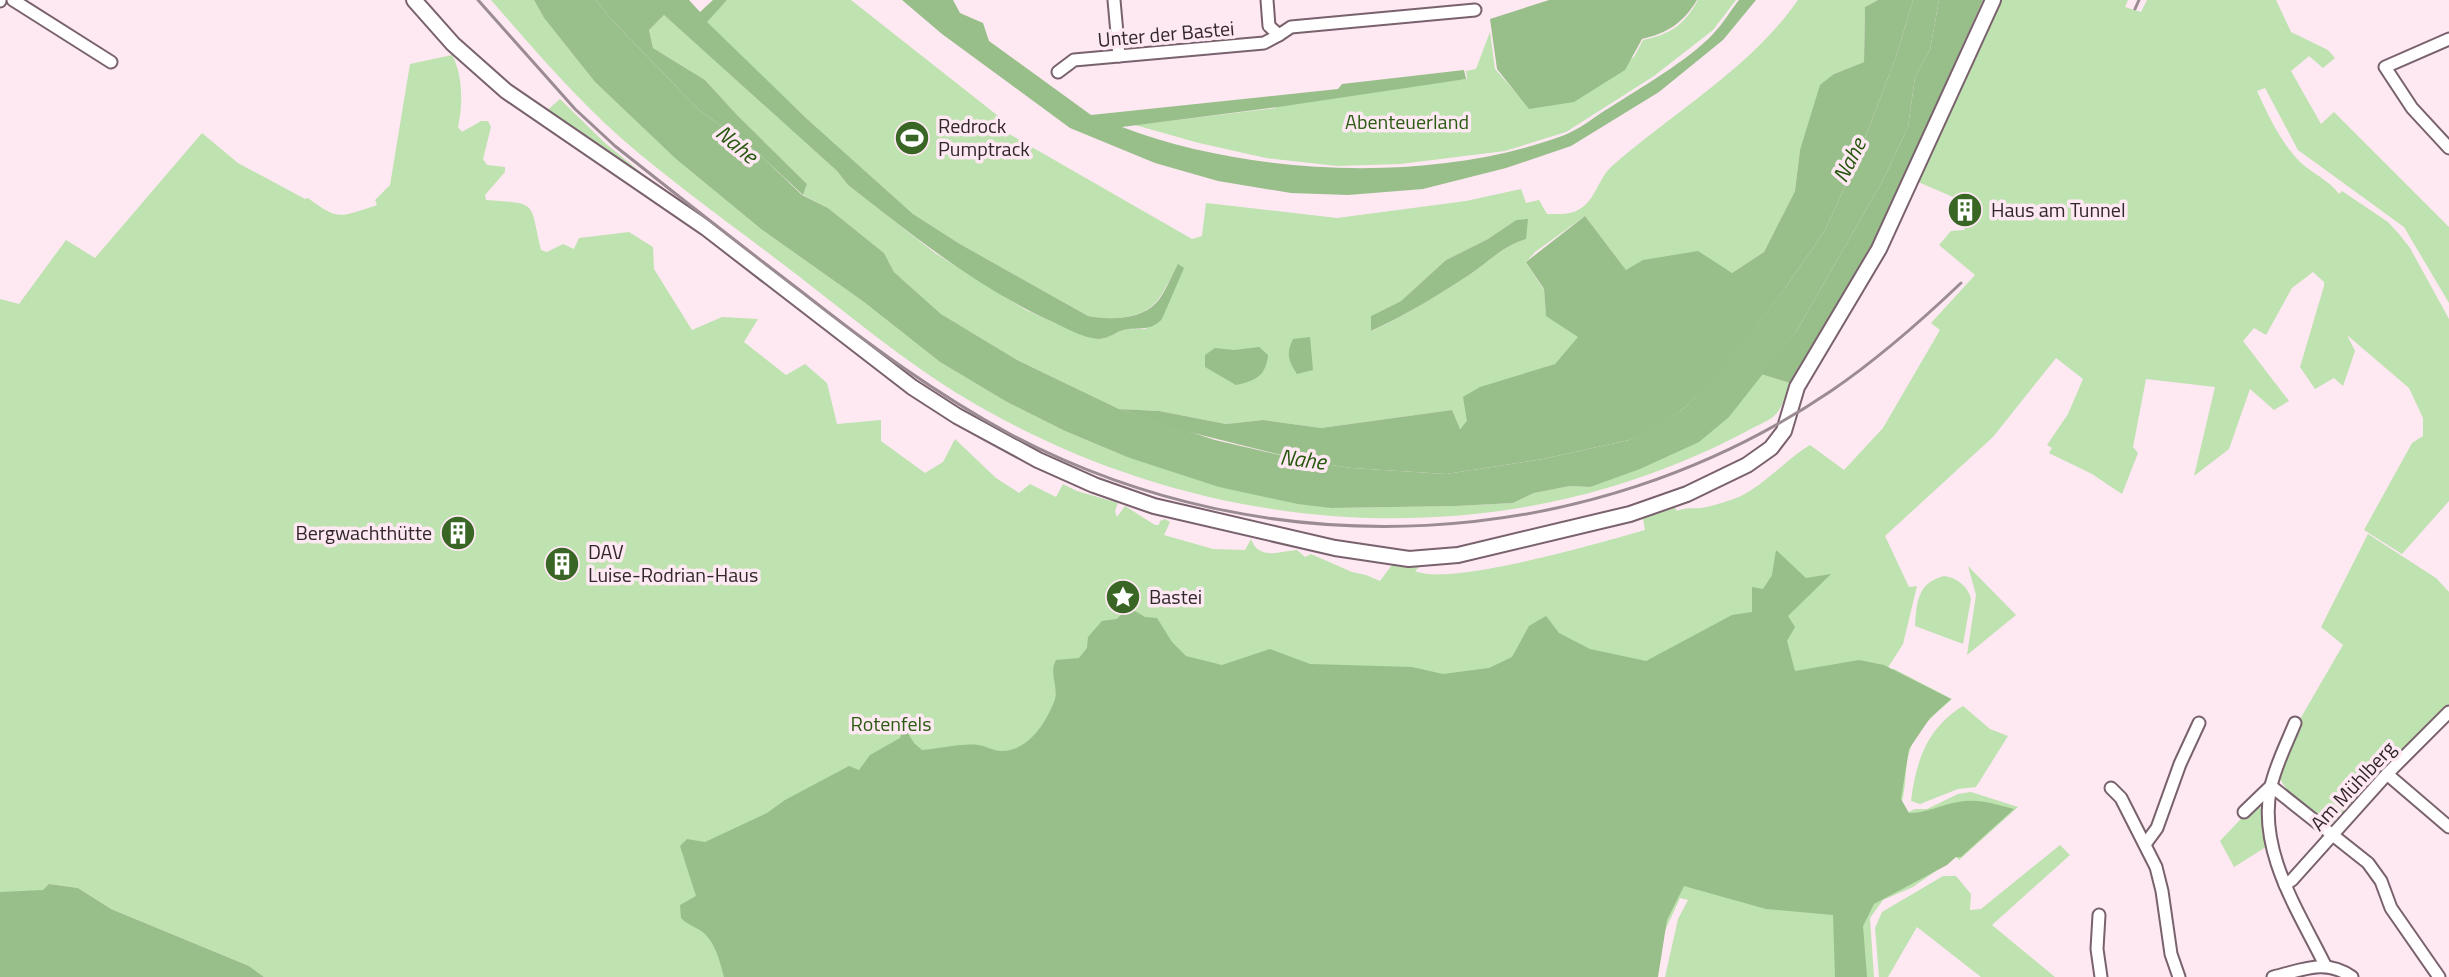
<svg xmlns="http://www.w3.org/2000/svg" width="2449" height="977" viewBox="0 0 2449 977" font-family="'Titillium Web',sans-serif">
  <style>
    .green { fill: #bee2b0; fill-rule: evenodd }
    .forest { fill: #98be8a }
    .water { fill: #99bf8b }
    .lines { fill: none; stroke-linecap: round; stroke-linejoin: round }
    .minor-casing { stroke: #79626d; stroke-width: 15 }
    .major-casing { stroke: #79626d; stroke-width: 18 }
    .minor { stroke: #fff; stroke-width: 11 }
    .major { stroke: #fff; stroke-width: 14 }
    .rail { stroke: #9b8b92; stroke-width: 3 }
    .labels { text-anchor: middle; stroke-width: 7; stroke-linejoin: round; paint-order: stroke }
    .street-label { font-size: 20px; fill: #31272b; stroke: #fee8f2 }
    .park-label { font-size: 20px; fill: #2b5b13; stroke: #fee8f2 }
    .poi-label { font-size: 20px; fill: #31272b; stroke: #fee8f2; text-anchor: start }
    .water-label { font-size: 22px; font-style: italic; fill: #27570e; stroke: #fee8f2 }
  </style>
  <rect width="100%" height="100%" fill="#fee8f2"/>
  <!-- green -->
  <g class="green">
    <path d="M491,0H534L544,18L595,82L676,159L761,229L864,302L940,362L1007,402L1065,431L1127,457L1331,508L1456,506L1513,503L1534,493L1570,486L1590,487L1729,417L1761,374L1790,383C1786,393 1782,410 1774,416C1767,422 1755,426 1747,431C1704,454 1654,474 1607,488C1391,551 1157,513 965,398C903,361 846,312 788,268C732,225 674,184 621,138C574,96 533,48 491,0Z"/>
    <path d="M727,0H851L1002,119L997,127L1192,239L1202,236L1206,203L1337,218L1466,201L1521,189L1526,203L1539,200L1547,214C1557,214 1569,215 1578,210C1595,202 1598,179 1611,167C1673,112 1750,69 1798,0H1878L1865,7L1864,62L1834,74L1800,150L1795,191L1764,252L1732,273L1626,270L1585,216L1535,252L1526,262L1544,290L1546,315L1579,337L1555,364L1525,374L1459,429L1452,410L1321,428L1263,420L1226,424L1159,411L1119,409L1019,361L941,314L894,272L884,253L828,208L803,195L807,184L738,116L705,80L653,48L649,30L664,15L837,171L848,185L935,253L1026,310L1082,335L1102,339L1126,329H1145L1162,319L1178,264C1171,276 1164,294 1155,303C1139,320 1109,320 1088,316L960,244L913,214L806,118L706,22ZM1516,220L1526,239C1501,247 1490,261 1469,275C1437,296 1406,315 1372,331L1371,316L1401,301L1446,260L1488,239Z"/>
    <path d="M1698,0H1736L1713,30L1654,76L1566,132L1505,151L1400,164L1337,166L1266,158L1199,143L1135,125L1276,108L1277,100L1467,79L1466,71L1476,69L1490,32L1495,69L1526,104L1573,98L1634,57L1643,40C1671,34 1684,25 1698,0Z"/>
    <path d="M1999,0H2128L2125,7L2141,12L2147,0H2276L2291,32L2328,50L2335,58L2323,68L2309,56L2291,71L2321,124L2334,112L2449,227V303L2404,227L2298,150L2265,88L2257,91C2268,115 2281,143 2300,162C2313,174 2329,180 2339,194L2342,191L2388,222L2399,234L2410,248L2449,319V501L2402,554L2364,530L2412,443L2423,436V418L2409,388L2347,335L2355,351L2343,386L2334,378L2315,389L2300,367L2324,286V282L2313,272L2292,288L2266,335L2254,328L2243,341L2289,401L2274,410L2250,389L2229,449L2194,476L2215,387L2146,379L2133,447L2138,453L2122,494L2092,474L2049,453L2052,448L2047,445L2068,414L2083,379L2056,358L1993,437L1885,536L1909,587L1917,586L1903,644L1887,669H1894L1952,699C1937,713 1918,727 1911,747C1903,767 1908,790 1899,810L1906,813L1915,809H1927L1958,794L1971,792L2018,807L1959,860L1952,853L1943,866L1913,887L1883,900L1870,918L1874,977H1665L1678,919L1688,900L1680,898L1656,950V977H264L249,966L111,909L78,888L49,884L0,977V299L19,304L66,240L95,258L202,133L238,163L305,199L308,198C339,221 339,217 375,206L377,204L375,200L390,185L410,64L452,55C463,75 463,104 458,127L462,132L481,121H488L491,127L483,159L487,165L505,167V172L485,195L486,200C539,204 529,200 541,250L547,252L563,244L574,249L579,238L629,232L653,247L654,269L692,330L722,317L758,319L744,342L786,375L805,364L827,383L837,424L881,420V441L925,473L943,462L955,439L996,478L1019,493L1030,484L1056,497L1063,484L1077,491L1118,503L1115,511L1117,517L1125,506L1155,525H1159L1160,521L1165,519L1170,522L1164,535L1213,549L1245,550L1251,539C1259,561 1280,551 1297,550L1305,557L1311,554L1352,572L1366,575L1380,581L1392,565L1420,566L1415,571C1449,587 1603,542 1645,530L1643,519L1674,506L1677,511C1686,507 1692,509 1702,508C1713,506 1728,501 1739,497C1766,484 1785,460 1810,445L1844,470L1883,428L1940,330L1931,323L1975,275L1939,245L1951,231L1964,230L1970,221L1974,206L1916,181Z"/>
    <polygon points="560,99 605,143 666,193 543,114"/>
    <polygon points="2368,534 2436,578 2449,592 2449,707 2331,827 2288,792 2279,777 2296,726 2343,645 2321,627"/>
    <polygon points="1968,566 2016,615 1967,655 1976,595"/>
    <path d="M1944,576C1957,578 1968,586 1971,599L1963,644L1915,626C1917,602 1917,583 1944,576Z"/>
    <path d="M1963,706L1990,729L2008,736L1976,787L1958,789L1920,804L1911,801C1916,761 1927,728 1963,706Z"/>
    <polygon points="2254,805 2263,809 2266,847 2234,867 2220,841"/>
    <polygon points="2060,845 2070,855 1992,925 2055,977 1981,977 1917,927 1888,977 1879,977 1875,928 1882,912 1943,876 1956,876 1971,894 1970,910 1981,909"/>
  </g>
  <!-- forest -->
  <g class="forest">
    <path d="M596,0H689L700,12L713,0H727L707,22L806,118L913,214L960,244L1088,316C1109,320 1140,320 1156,303C1165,294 1171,276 1178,264L1184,268L1162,319C1152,330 1142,328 1128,329C1118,330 1109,339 1099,339C1083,338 1068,329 1053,322C978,288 913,236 848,185L837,171L664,15L649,30L653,48L705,80L738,116L807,184L803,195L757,152L698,109L611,19Z"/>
    <path d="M902,0H953L960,13L983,23L989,41L1091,115L1338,89L1342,84L1464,70L1466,79L1278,107L1122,127C1251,176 1431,184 1562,136C1579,130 1594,117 1609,108C1640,88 1689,60 1713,34C1723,24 1730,11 1739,0H1756L1723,40L1659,92L1571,146L1506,168L1423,189L1348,195L1291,193L1218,181L1155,163L1070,128L942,34Z"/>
    <path d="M1549,0H1697C1683,23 1668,33 1642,39L1625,70L1574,102L1529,109L1497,69L1490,19Z"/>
    <polygon points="1878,0 1913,0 1896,57 1853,169 1825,230 1786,287 1718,374 1683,409 1654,427 1629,440 1543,459 1446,474 1352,468 1309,462 1177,429 1119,409 1159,411 1226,424 1263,420 1321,428 1452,410 1460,429 1467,421 1463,397 1480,387 1555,364 1578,337 1546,316 1544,289 1526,262 1585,216 1626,270 1643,260 1698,251 1732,273 1764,252 1795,191 1800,150 1820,85 1834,74 1864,62 1865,7"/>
    <polygon points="1939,0 1983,0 1879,232 1790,383 1761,374 1796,332 1883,180 1908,127 1915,77 1930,50"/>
    <path d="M1528,219L1526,239C1501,247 1490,261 1469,275C1437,296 1406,315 1371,331V316L1401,301L1446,260L1488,239L1516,220Z"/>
    <path d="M1310,337L1313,370L1297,374C1288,361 1286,353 1293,339Z"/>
    <path d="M1259,347L1268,355C1266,376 1255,381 1236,385L1205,367V355L1215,348L1234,350Z"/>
    <path d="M1776,550L1806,578L1831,574L1788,616L1795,627L1787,641L1795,671L1859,660L1884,665L1951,699L1930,718L1909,749L1901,799L1909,813C1927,813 1940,805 1958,802C1977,798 1995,804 2014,809L1961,857H1956L1947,865L1874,904L1863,926L1867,977H1835L1833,915L1766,909L1684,886L1667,920L1658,977H724C720,961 714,937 698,929C691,925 687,924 681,918L680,905L696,896L680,846L687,839L705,842L767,813L785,800L849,766L859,770L870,755L900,738L904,727L914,743L922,750C939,749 961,743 978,745C986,746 993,751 1002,751C1029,750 1045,724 1054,702C1060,688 1048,674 1056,660L1079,658L1087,648L1088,637L1102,621L1117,619L1128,607L1145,617L1157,618L1172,642L1186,656L1222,665L1270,649L1310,664L1412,667L1443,674L1489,668L1512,657L1529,626L1546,616L1559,633L1590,649L1646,661L1732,615L1752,612V587L1763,589L1772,575Z"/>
    <polygon points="49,884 78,888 111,909 249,966 264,977 0,977 0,892 43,890"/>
  </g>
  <!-- water -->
  <polygon class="water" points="534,0 596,0 611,19 698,109 757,152 802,195 828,208 884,253 894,272 941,314 1019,361 1119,409 1215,440 1309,462 1352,468 1446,474 1543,459 1629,440 1683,409 1717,374 1786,287 1825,230 1853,169 1896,57 1913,0 1939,0 1930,50 1915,77 1908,127 1883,180 1796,332 1729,417 1699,442 1640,469 1590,487 1570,486 1534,493 1513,503 1456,506 1331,508 1298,504 1219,487 1127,457 1065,431 1007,402 940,362 864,302 761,229 676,159 595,82 544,18"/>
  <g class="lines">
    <!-- minor casing -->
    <g class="minor-casing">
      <g id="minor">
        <polyline points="13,0 111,62"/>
        <polyline points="1114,0 1119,56"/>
        <polyline points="1267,0 1269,26 1279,35 1291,27 1475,10"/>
        <polyline points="0,1 0,0"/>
        <polyline points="2449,39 2385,67 2412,108 2449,148"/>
        <polyline points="1058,72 1074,60 1264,43 1279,35"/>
        <path d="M2295,723C2287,743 2276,764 2271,786C2257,850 2298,910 2325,965"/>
        <polyline points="2387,774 2449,827"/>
        <polyline points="2271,786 2368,863 2381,881 2391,908 2439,977"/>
        <polyline points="2111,788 2121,798 2156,867 2162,891 2171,954 2179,977"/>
        <polyline points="2244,812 2271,786"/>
        <polyline points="2146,843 2157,828 2180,764 2199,723"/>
        <polyline points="2285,885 2292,880 2387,774 2449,712"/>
        <polyline points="2099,915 2097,949 2101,977"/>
        <path d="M2273,977C2303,970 2325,958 2352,977"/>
      </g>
    </g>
    <!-- major casing -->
    <g class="major-casing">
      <polyline id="major" points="414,0 453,44 506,91 706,228 912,387 957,416 1038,460 1094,485 1154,506 1335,548 1409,559 1458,555 1630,514 1687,494 1747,465 1771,448 1784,431 1797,387 1879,249 1993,0"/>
    </g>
    <!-- minor -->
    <use href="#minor" class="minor"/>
    <!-- major -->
    <use href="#major" class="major"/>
    <!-- rail -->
    <g class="rail">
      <path d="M478,0L575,109L615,146C677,195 739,244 802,292C868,344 936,394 1010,434C1268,571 1589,555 1831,391C1878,359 1920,322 1961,283"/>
      <polyline points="2135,9 2139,0"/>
    </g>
  </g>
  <!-- icons -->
  <defs>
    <g id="stadium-disc" transform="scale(1.8)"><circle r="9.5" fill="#396625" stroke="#fee8f2"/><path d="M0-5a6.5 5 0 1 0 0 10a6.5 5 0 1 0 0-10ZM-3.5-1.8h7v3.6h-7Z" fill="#fff"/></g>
    <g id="building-disc" transform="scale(1.8)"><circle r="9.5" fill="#396625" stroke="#fee8f2"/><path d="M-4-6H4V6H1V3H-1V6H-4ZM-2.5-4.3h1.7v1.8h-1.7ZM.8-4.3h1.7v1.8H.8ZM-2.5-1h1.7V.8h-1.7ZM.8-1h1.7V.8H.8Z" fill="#fff"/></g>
    <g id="sight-disc" transform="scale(1.8)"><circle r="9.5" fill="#396625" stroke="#fee8f2"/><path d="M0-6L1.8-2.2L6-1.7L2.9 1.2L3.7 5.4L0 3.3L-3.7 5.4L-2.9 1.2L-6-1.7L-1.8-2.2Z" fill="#fff"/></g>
  </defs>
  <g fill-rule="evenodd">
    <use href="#stadium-disc" x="912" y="138"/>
    <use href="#building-disc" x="1965" y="210"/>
    <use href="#building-disc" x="458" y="533"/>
    <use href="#building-disc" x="562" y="564"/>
    <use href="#sight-disc" x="1123" y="597"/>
  </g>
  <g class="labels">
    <!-- street labels -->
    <g class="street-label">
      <text transform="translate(1166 34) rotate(-5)" y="7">Unter der Bastei</text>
      <text transform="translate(2353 786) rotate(-47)" y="7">Am Mühlberg</text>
    </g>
    <!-- park labels -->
    <g class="park-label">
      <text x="1407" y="129">Abenteuerland</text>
      <text x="891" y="731">Rotenfels</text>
    </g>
    <!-- poi labels -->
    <g class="poi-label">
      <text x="938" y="133">Redrock<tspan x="938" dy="23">Pumptrack</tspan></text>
      <text x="1991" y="217">Haus am Tunnel</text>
      <text x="432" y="540" text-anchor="end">Bergwachthütte</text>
      <text x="588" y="559">DAV<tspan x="588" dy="23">Luise-Rodrian-Haus</tspan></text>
      <text x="1149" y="604">Bastei</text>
    </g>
    <!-- water labels -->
    <g class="water-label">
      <text transform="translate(737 144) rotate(40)" y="8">Nahe</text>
      <text transform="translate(1849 160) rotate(-63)" y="8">Nahe</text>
      <text transform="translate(1303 459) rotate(7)" y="8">Nahe</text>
    </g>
  </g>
</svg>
